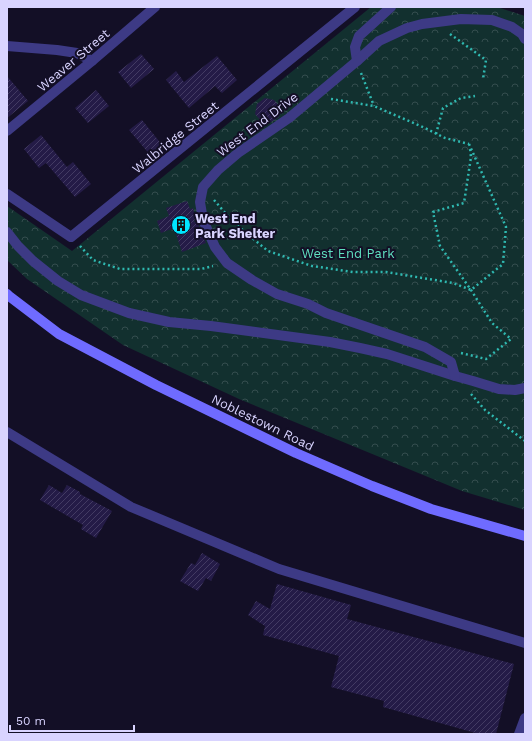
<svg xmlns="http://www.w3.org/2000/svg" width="532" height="741" viewBox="0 0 532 741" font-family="'Work Sans',sans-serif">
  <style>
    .forest { fill: url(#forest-crowns) }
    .building { fill: url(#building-hatch) }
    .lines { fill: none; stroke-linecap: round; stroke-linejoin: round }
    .path { stroke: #2fb8b0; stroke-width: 2.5; stroke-dasharray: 2 3; stroke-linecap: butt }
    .lane { stroke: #3d3a85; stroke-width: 10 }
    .street { stroke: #3d3a85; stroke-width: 10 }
    .secondary { stroke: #6f6bff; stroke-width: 10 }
    .labels { text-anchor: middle; stroke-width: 4; stroke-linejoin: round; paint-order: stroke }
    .street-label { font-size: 13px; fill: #d9d4ff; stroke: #130f26 }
    .poi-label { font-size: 13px; font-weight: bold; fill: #d9d4ff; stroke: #130f26; text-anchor: start }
    .park-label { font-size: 13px; fill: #5fe0c0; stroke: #130f26 }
  </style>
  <defs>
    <pattern id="forest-crowns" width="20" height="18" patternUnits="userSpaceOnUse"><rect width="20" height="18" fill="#12302f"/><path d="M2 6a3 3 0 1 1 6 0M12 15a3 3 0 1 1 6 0" fill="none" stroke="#344d4e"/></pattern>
    <pattern id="building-hatch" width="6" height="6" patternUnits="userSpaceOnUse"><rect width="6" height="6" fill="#241b47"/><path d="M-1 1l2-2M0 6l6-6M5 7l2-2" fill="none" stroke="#433b63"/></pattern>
  </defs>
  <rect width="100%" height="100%" fill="#130f26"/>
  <!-- forest -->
  <polygon class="forest" points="371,7 497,7 525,16 525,510 462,491 239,399 123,345 27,279 7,260 7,206 72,251"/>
  <!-- building -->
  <g class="building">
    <polygon points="141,54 154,69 131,88 118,72"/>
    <polygon points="217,56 237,80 222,93 215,86 189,108 166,80 176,71 184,82"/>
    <polygon points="7,76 28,101 7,118"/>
    <polygon points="96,90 109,106 88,123 75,108"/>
    <polygon points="265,98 274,100 280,107 279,117 271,122 261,121 255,114 257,104"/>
    <polygon points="142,120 163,146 151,156 129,130"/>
    <polygon points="41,135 67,167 73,162 91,184 75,197 46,163 39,168 24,149"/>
    <polygon points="187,201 190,209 193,208 196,220 194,221 194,222 197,221 206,243 182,252 174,228 161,233 157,221 169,216 166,208"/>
    <polygon points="49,485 62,493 67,485 80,492 80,494 112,511 96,538 81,529 83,525 40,500"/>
    <polygon points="202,553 220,564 211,581 206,578 198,591 180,581 191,563 195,565"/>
    <polygon points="277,584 351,605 347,619 514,664 496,734 479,734 383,707 384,701 331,687 339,656 263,635 265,626 248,615 256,601 270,609"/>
  </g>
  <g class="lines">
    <!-- path -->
    <g class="path">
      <polyline points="450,34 486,60 483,79"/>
      <polyline points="361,73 374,106"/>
      <polyline points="331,99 374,106 425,128 445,138 469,144"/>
      <polyline points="436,134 443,108 461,98 475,96"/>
      <polyline points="214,200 234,223 268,251 312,266 353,272 386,272 453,283 471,290 503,264 506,227 469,144"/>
      <polyline points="80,246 93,260 120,269 201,269 213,266"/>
      <polyline points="461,353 486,359 511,339 492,323 471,290 440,246 433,212 464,203 471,157 470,148"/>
      <polyline points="471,394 485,410 525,441"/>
    </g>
    <!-- lane -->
    <g class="lane">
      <polyline points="357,61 355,47 359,36 391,7"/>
      <polyline points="7,232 18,246 33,261 58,281 81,295 129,313 169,322 211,326 330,342 360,348 387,354 455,376 473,381 499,389 515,390 525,388"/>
      <polyline points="455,376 451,362 425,347 326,313 308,304 277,294 252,280 227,263 215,247 203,220 200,202 203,187 218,170 238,153 289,118 357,61 379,41 407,28 422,24 461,19 492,20 512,27 522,34 525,39"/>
    </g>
    <!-- street -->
    <g class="street">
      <polyline points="7,46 57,50 77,53 92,61"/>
      <polyline points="7,131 92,61 155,7"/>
      <polyline points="7,194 71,237 355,7"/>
      <polyline points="7,432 131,507 279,569 525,643"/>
      <polyline points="519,734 525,718"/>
    </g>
    <!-- secondary -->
    <polyline class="secondary" points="7,294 9,296 59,334 156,385 296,453 372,486 431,509 525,536"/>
  </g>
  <!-- icons -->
  <defs>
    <g id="building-disc" transform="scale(1)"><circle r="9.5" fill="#00e5ff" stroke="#130f26"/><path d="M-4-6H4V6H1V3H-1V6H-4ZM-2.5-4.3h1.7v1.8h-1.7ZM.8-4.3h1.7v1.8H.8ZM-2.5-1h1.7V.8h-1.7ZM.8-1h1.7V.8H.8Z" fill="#111"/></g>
  </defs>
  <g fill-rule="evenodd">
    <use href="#building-disc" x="181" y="225"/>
  </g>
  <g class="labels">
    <!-- street labels -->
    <g class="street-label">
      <text transform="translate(73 60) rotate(-40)" y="5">Weaver Street</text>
      <text transform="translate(257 124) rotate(-37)" y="5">West End Drive</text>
      <text transform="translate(175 137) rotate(-39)" y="5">Walbridge Street</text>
      <text transform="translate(263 422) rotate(26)" y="5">Noblestown Road</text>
    </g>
    <!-- poi labels -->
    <g class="poi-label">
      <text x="195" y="223">West End<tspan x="195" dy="15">Park Shelter</tspan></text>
    </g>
    <!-- park labels -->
    <g class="park-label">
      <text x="348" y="258">West End Park</text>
    </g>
  </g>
  <!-- border -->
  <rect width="532" height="741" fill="none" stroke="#d9d4ff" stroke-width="16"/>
  <!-- scale -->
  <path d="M10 725v6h124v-6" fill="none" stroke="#d9d4ff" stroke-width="2"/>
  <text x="16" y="725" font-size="12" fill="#d9d4ff" stroke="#130f26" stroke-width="3" paint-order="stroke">50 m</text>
</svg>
